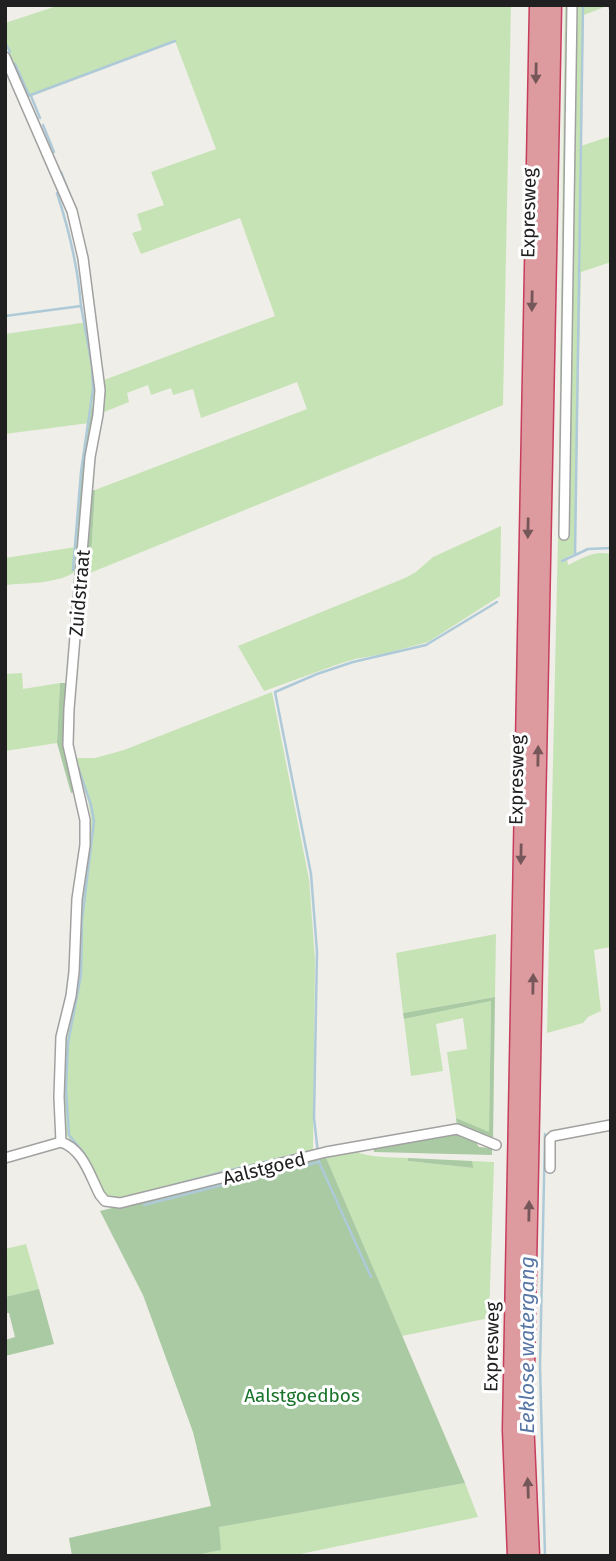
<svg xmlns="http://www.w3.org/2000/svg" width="616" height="1561" viewBox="0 0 616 1561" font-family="'Fira Sans',sans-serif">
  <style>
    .grass { fill: #c6e3b5 }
    .forest { fill: #a9caa2 }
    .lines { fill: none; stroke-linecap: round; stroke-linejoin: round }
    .stream { stroke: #aecad8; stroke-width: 2.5 }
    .street-casing { stroke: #a1a1a1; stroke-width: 12 }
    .highway-casing { stroke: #c63d5d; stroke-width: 19 }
    .street { stroke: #fff; stroke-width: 9 }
    .highway { stroke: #dd9a9f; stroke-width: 16 }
    .oneway { fill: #755759 }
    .labels { text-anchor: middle; stroke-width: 6; stroke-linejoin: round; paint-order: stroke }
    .street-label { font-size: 19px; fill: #202020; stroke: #fff }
    .park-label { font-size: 19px; fill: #1a732b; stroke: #fff }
    .water-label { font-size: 21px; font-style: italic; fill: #5876a5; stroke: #fff }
  </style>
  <rect width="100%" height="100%" fill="#f0eee8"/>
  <!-- grass -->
  <g class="grass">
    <polygon points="60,5 511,5 503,405 90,573 95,490 307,409 297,382 201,418 193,389 173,395 171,388 151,395 148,385 127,393 129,402 104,412 104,380 275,316 240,218 141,254 132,233 142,230 137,214 164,205 151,172 216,149 175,41 29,97 5,42 5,23"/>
    <path d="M565,5H611V12L607,6L584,15L581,146L611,136V262L581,272L575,553L567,557L568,565C582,558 595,550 611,554V947L594,950L601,1011L588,1017L583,1023L547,1033L558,537Z"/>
    <polygon points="88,322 96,373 96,407 92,408 89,423 5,434 5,334"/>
    <polygon points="501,526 500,596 428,642 384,654 355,659 336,665 264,691 238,646 405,578 416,572 433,557"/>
    <path d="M76,547L78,562L76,571C59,584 26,583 5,585V558Z"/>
    <polygon points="22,673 23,689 60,683 57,743 5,751 5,674"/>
    <path d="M272,692L309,879L315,959L313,1150L120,1199L109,1198C95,1184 92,1162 78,1147C72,1141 67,1138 63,1130L64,1058L66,1037L76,991L79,967L81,901L91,837V817L88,801L75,758H95L124,750Z"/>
    <polygon points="496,934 495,997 403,1013 396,953"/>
    <polygon points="491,1001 489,1133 456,1118 447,1052 467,1049 463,1018 436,1024 443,1071 411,1076 404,1019"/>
    <path d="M354,1151C371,1158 389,1157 408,1158V1161L472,1168V1161L494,1162L489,1318L402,1336L325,1155Z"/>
    <polygon points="26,1244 39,1289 5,1297 5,1249"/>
    <polygon points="465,1483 478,1517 291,1556 191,1556 220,1550 218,1527"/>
  </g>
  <!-- forest -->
  <g class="forest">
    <polygon points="92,407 96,407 78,562 76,547 81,468"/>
    <polygon points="95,490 90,573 84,575 90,491"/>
    <polygon points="60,683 66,683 64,741 77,791 71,793 57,743"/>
    <polygon points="495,997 493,1142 457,1126 456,1118 489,1132 491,1001 404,1019 403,1013"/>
    <polygon points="456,1132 474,1139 479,1147 492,1148 492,1155 374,1152 373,1146"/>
    <polygon points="325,1155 465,1483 219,1527 221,1550 191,1556 72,1556 69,1538 211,1506 193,1432 143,1295 100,1211"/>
    <polygon points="408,1158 472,1161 473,1168 408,1161"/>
    <polygon points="39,1289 54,1344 5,1356 5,1340 15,1337 9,1313 5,1313 5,1297"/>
  </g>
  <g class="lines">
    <!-- stream -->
    <g class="stream">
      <polyline points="609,7 611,11"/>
      <polyline points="5,42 10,52"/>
      <polyline points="15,64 29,95"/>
      <polyline points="28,96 175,41"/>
      <polyline points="31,96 40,118"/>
      <polyline points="43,125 54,152"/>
      <polyline points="61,172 69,193"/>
      <path d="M5,316L81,306C78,267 69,230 57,193"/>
      <polyline points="575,555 583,5"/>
      <polyline points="562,561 588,549 611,548"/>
      <polyline points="73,570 81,472 93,389 92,366 81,306"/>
      <polyline points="78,767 91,805 94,821 82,920 81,975 68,1043 66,1089 69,1135 83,1152 87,1159"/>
      <polyline points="545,1134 540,1366 545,1556"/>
      <polyline points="231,1170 316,1150"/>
      <polyline points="237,1182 319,1162"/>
      <polyline points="155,1190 223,1172"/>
      <polyline points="144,1205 226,1184"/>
      <polyline points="371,1277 319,1162 314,1118 317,952 311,874 275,692 317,674 353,662 426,645 497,602"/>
    </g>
    <!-- street casing -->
    <g class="street-casing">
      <g id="street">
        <polyline points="5,57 72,211 83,258 100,390 98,415 90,457 69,709 68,745 85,820 85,845 77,899 74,972 71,996 61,1037 59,1097 61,1142"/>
        <polyline points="564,535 572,5"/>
        <path d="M61,1142C83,1149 90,1176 100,1195L105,1201L120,1203L326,1152L457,1129L496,1145"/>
        <polyline points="5,1158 61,1142"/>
        <polyline points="550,1168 550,1139 553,1136 611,1125"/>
      </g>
    </g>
    <!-- highway casing -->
    <g class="highway-casing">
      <g id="highway">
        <polyline points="516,1556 511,1430 538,5"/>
        <polyline points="531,1556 525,1418 553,5"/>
      </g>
    </g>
    <!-- street -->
    <use href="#street" class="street"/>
    <!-- highway -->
    <use href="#highway" class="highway"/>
  </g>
  <!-- one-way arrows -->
  <defs><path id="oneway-solid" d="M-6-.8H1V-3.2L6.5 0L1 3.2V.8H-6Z" transform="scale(1.75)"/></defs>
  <g class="oneway">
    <use href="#oneway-solid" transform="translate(536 73) rotate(91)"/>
    <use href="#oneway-solid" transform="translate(532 301) rotate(91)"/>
    <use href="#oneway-solid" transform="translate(528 528) rotate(91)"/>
    <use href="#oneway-solid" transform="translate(538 756) rotate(-89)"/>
    <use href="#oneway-solid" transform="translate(521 854) rotate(91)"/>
    <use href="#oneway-solid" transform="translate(533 984) rotate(-89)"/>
    <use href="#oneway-solid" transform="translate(529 1211) rotate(-89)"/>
    <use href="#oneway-solid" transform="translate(528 1488) rotate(-92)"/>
  </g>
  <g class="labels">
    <!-- street labels -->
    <g class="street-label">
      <text transform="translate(528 213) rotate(-89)" y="7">Expresweg</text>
      <text transform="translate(79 593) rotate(-85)" y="7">Zuidstraat</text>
      <text transform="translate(516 780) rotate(-89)" y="7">Expresweg</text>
      <text transform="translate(264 1168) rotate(-14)" y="7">Aalstgoed</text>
      <text transform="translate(491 1347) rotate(-89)" y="7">Expresweg</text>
    </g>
    <!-- park labels -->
    <g class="park-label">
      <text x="302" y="1402">Aalstgoedbos</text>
    </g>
    <!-- water labels -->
    <g class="water-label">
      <text transform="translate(527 1345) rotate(-90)" y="7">Eeklose watergang</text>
    </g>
  </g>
  <!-- border -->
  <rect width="616" height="1561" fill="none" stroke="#202020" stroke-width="14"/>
</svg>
